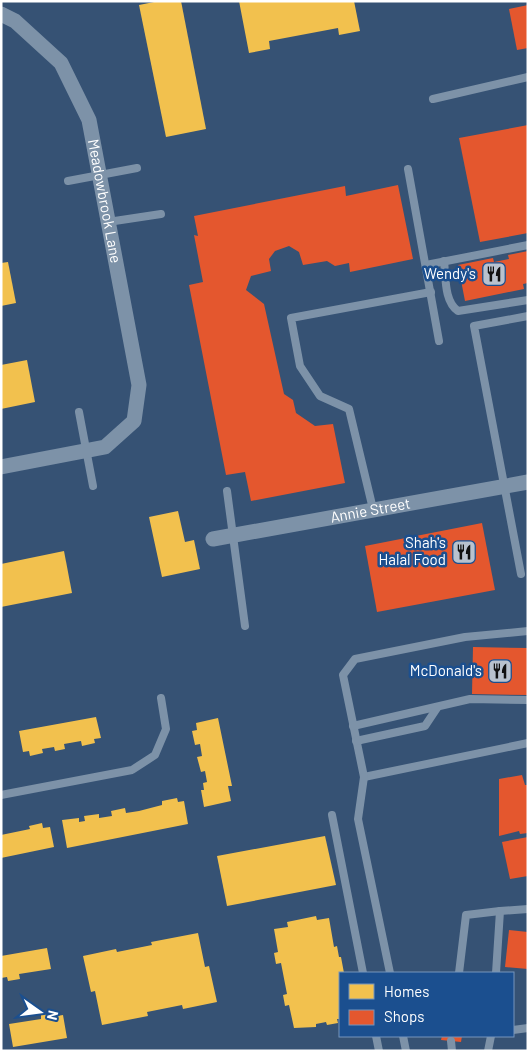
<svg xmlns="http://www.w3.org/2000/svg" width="529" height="1052" viewBox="0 0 529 1052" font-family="Barlow,sans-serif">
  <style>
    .homes { fill: #f2c14e }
    .shops { fill: #e4572e }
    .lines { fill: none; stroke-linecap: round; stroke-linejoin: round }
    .service { stroke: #7d92a8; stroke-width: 8 }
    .minor { stroke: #7d92a8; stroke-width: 15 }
    .labels { text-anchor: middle; stroke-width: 5; stroke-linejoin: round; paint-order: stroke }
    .street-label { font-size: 15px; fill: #fff; stroke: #1b4f8f }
    .poi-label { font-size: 15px; fill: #fff; stroke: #1b4f8f; text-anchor: end }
  </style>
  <rect width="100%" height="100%" fill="#365274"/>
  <!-- homes -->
  <g class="homes">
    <polygon points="159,1 181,1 206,129 166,137 139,5"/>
    <polygon points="239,1 354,1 360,31 339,35 338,28 269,41 270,49 249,53"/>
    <polygon points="8,262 16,303 1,306 1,263"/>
    <polygon points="27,360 35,402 1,409 1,365"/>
    <polygon points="178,511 185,542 194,540 200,569 162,577 149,517"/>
    <polygon points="64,551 72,593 1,607 1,564"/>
    <polygon points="96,717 101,738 94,739 95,743 82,746 81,741 64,744 65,749 55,751 54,747 42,749 43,753 30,756 29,751 23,752 19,731"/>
    <polygon points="218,718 232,786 228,786 231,801 204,807 201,790 204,790 203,783 207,782 205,771 201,772 197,757 202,756 200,744 195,745 192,731 197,730 196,723"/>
    <polygon points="177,798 178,802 184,801 188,824 67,848 62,820 79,818 79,822 85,821 84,816 99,814 99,818 112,816 111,811 125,808 126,813 139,811 162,805 162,801"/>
    <polygon points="42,823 43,828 50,827 54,847 1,858 1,835 30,829 29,826"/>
    <polygon points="325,836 336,885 227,906 217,856"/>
    <polygon points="316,916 317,920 329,918 334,947 337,946 339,957 341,957 344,973 340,973 340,1019 337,1019 338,1023 327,1025 326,1022 316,1024 316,1027 294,1028 289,1005 285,1006 283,995 287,994 281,963 276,964 274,953 278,952 274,929 288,927 287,922"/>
    <polygon points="198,933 205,967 209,966 217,1002 183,1009 182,1005 147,1012 148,1016 102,1025 95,991 91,992 83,956 116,949 117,952 152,945 151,942"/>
    <polygon points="47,948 51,969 19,974 20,979 8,981 7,977 1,978 1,956"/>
    <polygon points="56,1012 57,1016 63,1015 67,1038 13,1047 9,1024 41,1019 41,1014"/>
  </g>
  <!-- shops -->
  <g class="shops">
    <polygon points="528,5 528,48 517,50 509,9"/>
    <polygon points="528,125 528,233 480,242 459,138"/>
    <polygon points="398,185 413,259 350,272 349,263 335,266 327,261 303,265 299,252 289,246 275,251 269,259 271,271 251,276 246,290 264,304 284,394 293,400 296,413 315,426 333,424 345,483 251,501 245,472 226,475 189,285 203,282 194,235 198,236 194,216 345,186 346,196"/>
    <polygon points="528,251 528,283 523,284 524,289 465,301 458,265 493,258 494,262 509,259 508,255"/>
    <polygon points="482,523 495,590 377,612 365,546"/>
    <polygon points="473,647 528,648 528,695 472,694"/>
    <polygon points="522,775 525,785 528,785 528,833 520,834 519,831 499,836 499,779"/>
    <polygon points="528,837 528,876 510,879 502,842"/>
    <polygon points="509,930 528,932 528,969 505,967"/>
    <polygon points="442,1036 462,1036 461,1042 441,1040"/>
  </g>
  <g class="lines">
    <!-- service -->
    <g class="service">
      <polyline points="433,99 528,77"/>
      <polyline points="408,169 439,341"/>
      <polyline points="68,181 137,168"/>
      <polyline points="108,222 161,214"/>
      <path d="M444,261C446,278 444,301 458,311L528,300"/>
      <polyline points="426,265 528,245"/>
      <polyline points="79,412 93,486"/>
      <polyline points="227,491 245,626"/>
      <polyline points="373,509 349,409 320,396 300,366 291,318 431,292"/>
      <polyline points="521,574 474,326 528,316"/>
      <polyline points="528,631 465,637 355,659 343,675 364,777 528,743"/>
      <polyline points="353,726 470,699 528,700"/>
      <polyline points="356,741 425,726 437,708"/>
      <polyline points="364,777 358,819 390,973"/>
      <polyline points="1,795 132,770 155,755 166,729 161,698"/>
      <polyline points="332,815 363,973"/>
      <polyline points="459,973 466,915 500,911"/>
      <polyline points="496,973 500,911 528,909"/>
      <polyline points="513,1030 528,1028"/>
      <polyline points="376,1036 379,1051"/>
      <polyline points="403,1036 406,1051"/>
      <polyline points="451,1041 452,1051"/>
      <polyline points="488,1051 491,1036"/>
    </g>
    <!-- minor -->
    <g class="minor">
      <path id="s1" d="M1,14L15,21L61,63L89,120L139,385L134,421L105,447L1,467"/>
      <path id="s2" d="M213,539L528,482"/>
    </g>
  </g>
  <!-- icons -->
  <defs>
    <g id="restaurant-square" transform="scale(1.25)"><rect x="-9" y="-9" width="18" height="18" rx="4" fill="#b9c2ce" stroke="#1b4f8f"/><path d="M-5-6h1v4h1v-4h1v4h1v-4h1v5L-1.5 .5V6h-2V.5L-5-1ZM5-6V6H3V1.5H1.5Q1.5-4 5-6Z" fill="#111"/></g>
  </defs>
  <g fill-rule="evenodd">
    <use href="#restaurant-square" x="494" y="274"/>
    <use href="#restaurant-square" x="464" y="552"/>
    <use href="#restaurant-square" x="500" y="671"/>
  </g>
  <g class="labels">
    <!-- street labels -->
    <g class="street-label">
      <text dy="5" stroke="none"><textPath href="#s1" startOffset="224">Meadowbrook Lane</textPath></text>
      <text dy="5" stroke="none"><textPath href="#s2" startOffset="160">Annie Street</textPath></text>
    </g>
    <!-- poi labels -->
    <g class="poi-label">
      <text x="476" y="279">Wendy's</text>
      <text x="446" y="548">Shah's<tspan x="446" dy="17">Halal Food</tspan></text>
      <text x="482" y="676">McDonald's</text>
    </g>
  </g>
  <!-- border -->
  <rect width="529" height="1052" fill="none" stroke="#ffffff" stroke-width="5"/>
  <!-- legend -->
  <rect x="339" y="972" width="175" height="65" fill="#1b4f8f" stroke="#7695bc"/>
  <rect x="349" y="984" width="25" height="15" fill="#f2c14e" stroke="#7695bc"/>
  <text x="384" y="997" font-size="15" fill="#ffffff">Homes</text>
  <rect x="349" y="1010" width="25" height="15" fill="#e4572e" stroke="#7695bc"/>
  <text x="384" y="1022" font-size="15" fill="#ffffff">Shops</text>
  <!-- north arrow -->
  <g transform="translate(40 1012) rotate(104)" stroke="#1b4f8f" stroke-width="4" paint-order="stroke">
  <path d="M0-4L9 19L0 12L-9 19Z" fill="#ffffff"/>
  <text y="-8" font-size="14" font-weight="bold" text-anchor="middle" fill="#ffffff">N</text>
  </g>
</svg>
